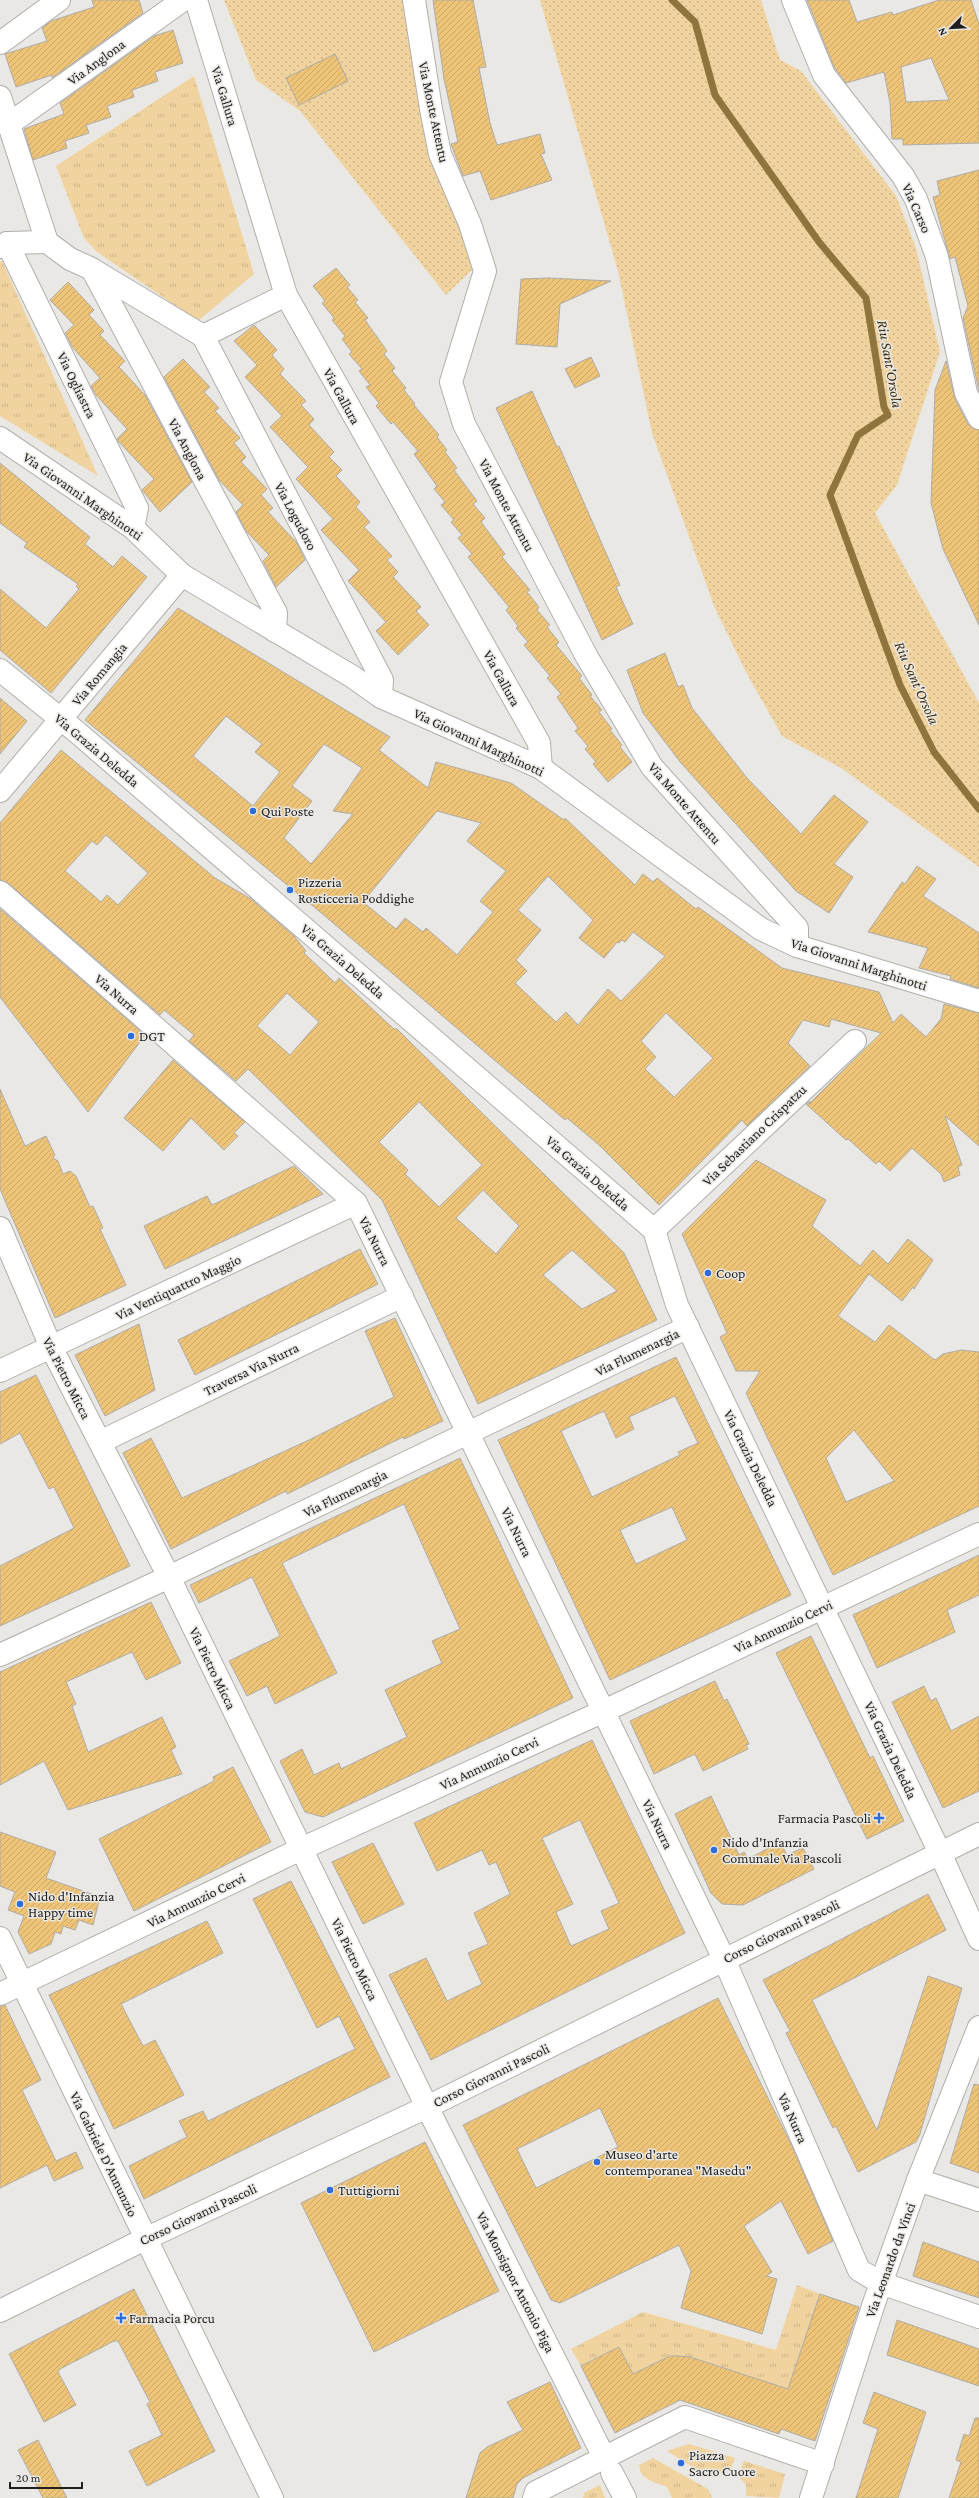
<svg xmlns="http://www.w3.org/2000/svg" width="979" height="2498" viewBox="0 0 979 2498" font-family="'Crimson Pro',serif">
  <style>
    .grass { fill: url(#grass-dots) }
    .park { fill: url(#park-tufts) }
    .lines { fill: none; stroke-linecap: round; stroke-linejoin: round }
    .stream { stroke: #90743e; stroke-width: 7 }
    .building { fill: url(#building-hatch); stroke: #aeaca8; fill-rule: evenodd }
    .street-casing { stroke: #b1afab; stroke-width: 24 }
    .secondary-casing { stroke: #b1afab; stroke-width: 24 }
    .street { stroke: #fff; stroke-width: 22 }
    .secondary { stroke: #fff; stroke-width: 22 }
    .poi-dot { fill: #2c6dda; stroke: #eae8e4; stroke-width: 1.5 }
    .labels { text-anchor: middle; stroke-width: 3; stroke-linejoin: round; paint-order: stroke }
    .street-label { font-size: 14px; fill: #201f1d; stroke: #eae8e4 }
    .poi-label { font-size: 14px; fill: #201f1d; stroke: #eae8e4; text-anchor: start }
    .water-label { font-size: 15px; font-style: italic; fill: #42310f; stroke: #eae8e4 }
  </style>
  <defs>
    <pattern id="grass-dots" width="8" height="8" patternUnits="userSpaceOnUse"><rect width="8" height="8" fill="#f0d39f"/><path d="M2 2h.1M6 6h.1" fill="none" stroke="#ceb588" stroke-width="1.8" stroke-linecap="round"/></pattern>
    <pattern id="park-tufts" width="24" height="20" patternUnits="userSpaceOnUse"><rect width="24" height="20" fill="#f0d39f"/><path d="M3 7l-1-3M5 7V3M7 7l1-3M15 17l-1-3M17 17v-4M19 17l1-3" fill="none" stroke="#ceb588"/></pattern>
    <pattern id="building-hatch" width="6" height="6" patternUnits="userSpaceOnUse"><rect width="6" height="6" fill="#eec478"/><path d="M-1 1l2-2M0 6l6-6M5 7l2-2" fill="none" stroke="#cca867"/></pattern>
  </defs>
  <rect width="100%" height="100%" fill="#eae8e4"/>
  <!-- grass -->
  <g class="grass">
    <polygon points="224,0 404,0 427,150 476,266 446,295 300,111 256,80"/>
    <polygon points="540,0 761,0 780,60 801,71 896,196 916,248 940,352 897,485 875,513 979,703 979,867 841,768 782,736 746,672 714,606 652,433 618,271"/>
  </g>
  <!-- park -->
  <g class="park">
    <polygon points="194,76 254,274 198,321 97,252 84,238 56,166"/>
    <polygon points="2,261 98,476 0,416 0,262"/>
    <path d="M797,2285L820,2294L796,2392L690,2357C663,2354 648,2367 625,2379L619,2348L581,2366L571,2349L643,2312L776,2350Z"/>
    <polygon points="689,2444 735,2458 731,2469 710,2478 667,2451"/>
    <path d="M653,2458L708,2489L712,2498H672L667,2487C655,2482 640,2480 639,2465Z"/>
    <polygon points="744,2461 785,2474 779,2498 746,2496 746,2485 738,2476"/>
    <polygon points="600,2485 605,2498 583,2498 584,2493"/>
  </g>
  <g class="lines">
    <!-- stream -->
    <polyline class="stream" points="672,0 695,22 715,95 819,242 866,298 884,407 888,415 858,435 830,495 900,685 934,752 979,809"/>
  </g>
  <!-- building -->
  <g class="building">
    <polygon points="92,0 139,0 143,13 52,78 52,75 16,87 5,54 47,41 42,28 51,21 94,7"/>
    <polygon points="433,0 473,0 486,67 479,68 490,123 497,145 540,134 545,153 541,154 552,180 491,200 480,171 463,176 451,144 458,142 444,79"/>
    <path d="M807,0H849L857,22L892,12L893,15L939,0H971L979,24V143L903,145V139H892L890,103L884,72L846,83L834,67ZM931,58L949,100L906,102L901,67Z"/>
    <polygon points="173,30 183,63 155,72 158,81 132,90 134,97 107,106 111,117 86,125 89,133 65,141 67,148 33,160 24,129 64,114 60,103 154,36"/>
    <polygon points="335,54 348,81 299,105 286,78"/>
    <polygon points="979,170 979,391 963,318 968,306 955,257 950,259 933,197 940,195 937,181"/>
    <polygon points="336,268 350,285 347,287 358,300 355,302 368,318 365,320 387,351 384,354 395,368 392,371 406,388 404,390 415,404 414,405 439,435 437,437 447,450 445,452 457,468 454,470 477,501 473,504 485,518 481,522 505,554 502,557 530,590 527,592 539,607 537,610 550,625 547,627 559,642 556,645 582,676 579,678 592,695 590,696 602,710 599,712 612,729 610,730 622,745 620,747 632,762 608,782 593,764 596,762 585,749 588,746 575,731 578,728 557,697 561,694 547,678 550,676 524,645 528,642 516,628 518,626 506,610 509,607 468,557 472,554 458,538 462,535 451,522 454,520 441,505 445,502 434,489 437,486 414,454 418,451 393,422 391,424 376,406 379,403 366,387 370,385 359,371 362,369 349,354 352,352 342,339 345,336 332,320 334,318 322,303 325,301 313,286"/>
    <polygon points="549,278 611,281 560,304 557,347 516,344 521,279"/>
    <polygon points="68,282 94,310 89,315 104,331 100,335 125,361 119,367 145,395 192,482 160,512 142,490 154,479 118,441 117,439 127,429 96,395 91,386 100,378 73,348 65,333 74,325 50,300"/>
    <polygon points="254,325 277,350 272,355 284,369 280,374 306,401 301,405 314,419 309,425 334,452 329,457 342,470 336,476 360,502 356,507 370,522 364,527 392,556 387,560 398,572 393,577 421,607 416,611 429,625 398,655 376,631 386,622 348,581 359,570 321,530 333,519 296,479 308,467 270,427 282,416 245,377 257,365 234,341"/>
    <polygon points="591,357 600,376 575,388 565,369"/>
    <polygon points="183,359 210,387 204,392 219,408 215,411 240,438 234,443 246,457 241,462 267,489 261,495 273,508 268,512 297,543 305,560 276,587 263,561 269,555 246,531 236,512 243,505 219,480 164,377"/>
    <polygon points="946,361 955,399 968,424 979,430 979,625 943,549 931,503 935,390"/>
    <polygon points="532,391 557,447 559,446 620,585 616,587 633,624 602,640 496,408"/>
    <polygon points="0,463 90,537 85,544 113,567 122,556 147,577 51,693 0,650 0,589 46,628 79,589 76,586 78,584 24,547 27,543 0,523"/>
    <path d="M178,608L390,737L379,750L428,788L436,762L511,783L564,820L565,818L635,885L643,874L653,882L657,878L696,909L698,907L782,968L879,992L893,1023L901,1014L926,1037L941,1019L944,1004L979,1013V1146L945,1116L962,1165L958,1167L960,1175L944,1182L941,1174L912,1148L890,1171L879,1161L876,1164L848,1139L846,1140L806,1104L810,1101L809,1104L881,1033L831,1019L829,1027L803,1020L788,1043L810,1066L747,1126L742,1120L659,1205L599,1145L567,1118L565,1120L319,911L85,720ZM226,716L262,744L255,752L280,772L253,806L193,756ZM324,744L362,768L333,811L353,814L311,864L284,838L312,801L292,786ZM437,811L481,823L467,841L506,871L480,901L493,912L457,955L426,928L423,932L405,918L396,929L363,902ZM548,876L593,920L579,938L604,958L617,942L619,943L622,940L625,942L633,932L665,956L621,1001L608,989L578,1025L566,1012L556,1022L515,983L527,971L516,960L541,930L518,910ZM666,1013L713,1058L674,1097L645,1069L656,1057L641,1041Z"/>
    <polygon points="665,653 678,687 683,685 692,708 747,778 801,834 834,795 868,822 834,864 853,877 829,913 796,891 681,763 643,713 627,670"/>
    <polygon points="0,698 27,721 0,754"/>
    <path d="M61,750L215,878L251,899L294,936L306,951L304,953L335,983L339,978L395,1030L396,1028L624,1253L657,1320L478,1404L382,1200L248,1069L236,1081L189,1041L194,1035L164,1010L160,1015L8,883L0,880V823ZM106,835L148,873L118,905L107,895L101,902L65,871L92,841L97,845ZM287,993L319,1022L290,1055L257,1026ZM419,1102L482,1165L439,1207L405,1174L408,1170L379,1142ZM483,1190L519,1226L496,1254L456,1218ZM572,1250L617,1291L582,1309L543,1275Z"/>
    <polygon points="917,866 936,879 923,896 979,933 979,988 950,979 951,976 919,968 928,948 868,932 902,882 905,884"/>
    <polygon points="0,909 145,1035 88,1112 0,997"/>
    <polygon points="173,1060 245,1122 234,1133 238,1136 224,1150 191,1118 163,1151 124,1118"/>
    <polygon points="0,1089 25,1146 46,1136 55,1155 53,1158 58,1161 63,1174 70,1171 76,1176 90,1207 93,1206 103,1228 100,1229 126,1285 55,1318 0,1189"/>
    <path d="M756,1160L826,1200L812,1226L860,1266L873,1250L888,1264L908,1239L933,1260L914,1289L913,1287L902,1301L869,1274L838,1316L875,1342L889,1325L935,1360L943,1354L961,1350L979,1352V1506L833,1575L746,1393L760,1371H736L720,1337L727,1333L682,1234ZM854,1430L894,1481L846,1502L826,1458Z"/>
    <polygon points="294,1166 323,1194 165,1269 144,1226 207,1196 212,1205"/>
    <polygon points="360,1249 378,1284 195,1375 178,1340"/>
    <polygon points="395,1318 443,1421 404,1439 403,1437 287,1494 286,1491 171,1549 123,1453 151,1438 182,1498 309,1440 394,1397 365,1331"/>
    <polygon points="139,1324 155,1390 105,1416 75,1355"/>
    <path d="M676,1357L791,1595L610,1680L498,1440ZM675,1396L698,1443L678,1452L680,1455L592,1497L561,1431L604,1411L616,1438L634,1429L629,1417ZM672,1507L687,1540L636,1564L620,1530Z"/>
    <polygon points="36,1375 130,1566 0,1626 0,1566 74,1528 54,1487 49,1489 20,1433 0,1444 0,1392"/>
    <polygon points="460,1458 573,1698 323,1817 305,1812 280,1761 302,1749 314,1775 339,1763 341,1769 407,1737 385,1690 442,1663 432,1641 460,1629 404,1504 282,1563 337,1673 275,1704 267,1686 247,1696 229,1661 280,1636 252,1577 199,1603 190,1585"/>
    <polygon points="979,1555 979,1595 947,1610 955,1632 877,1668 853,1615"/>
    <polygon points="151,1602 181,1663 146,1680 132,1652 66,1682 76,1704 72,1706 88,1752 162,1717 176,1747 171,1750 182,1774 68,1810 44,1761 0,1785 0,1672"/>
    <polygon points="811,1636 870,1758 873,1756 904,1821 867,1839 776,1653"/>
    <polygon points="715,1681 724,1701 727,1699 749,1744 746,1745 748,1749 703,1771 695,1754 654,1774 630,1721"/>
    <polygon points="924,1686 931,1701 936,1698 951,1731 979,1716 979,1791 943,1808 892,1702"/>
    <path d="M592,1740L685,1933L431,2060L389,1975L426,1958L447,2001L482,1984L468,1953L488,1944L474,1913L510,1894L496,1862L489,1865L482,1850L437,1871L414,1823ZM580,1820L619,1903L601,1911L609,1929L571,1946L556,1912L573,1904L542,1838Z"/>
    <polygon points="233,1767 271,1842 134,1911 99,1839 214,1781 213,1777"/>
    <polygon points="711,1796 739,1855 744,1852 748,1859 780,1842 787,1855 803,1848 814,1869 743,1905 722,1904 711,1893 675,1814"/>
    <polygon points="0,1832 56,1852 46,1878 100,1897 93,1925 79,1920 75,1930 63,1926 61,1934 55,1932 51,1944 29,1954 18,1932 24,1916 8,1910 15,1892 0,1886"/>
    <polygon points="373,1843 404,1904 363,1924 332,1862"/>
    <polygon points="291,1881 390,2077 144,2199 129,2166 187,2137 179,2121 203,2111 208,2121 355,2049 339,2016 317,2028 253,1899"/>
    <polygon points="928,1894 946,1930 812,2000 877,2130 928,1976 962,1988 920,2134 916,2142 858,2172 836,2126 833,2128 786,2033 790,2031 763,1980"/>
    <polygon points="207,1921 223,1953 121,2004 143,2046 155,2040 184,2095 114,2129 49,1995"/>
    <path d="M718,1998L792,2146L833,2241L808,2254L781,2201L744,2226L772,2272L766,2276L777,2279L762,2334L681,2308L691,2271L679,2245L560,2303L551,2300L463,2125ZM600,2108L618,2147L536,2188L517,2149Z"/>
    <polygon points="5,2005 41,2080 22,2090 56,2161 76,2152 83,2168 54,2181 47,2165 0,2188 0,2006"/>
    <polygon points="974,2084 979,2085 979,2173 950,2163"/>
    <polygon points="425,2142 499,2291 374,2352 301,2203"/>
    <polygon points="923,2242 979,2262 979,2298 913,2276"/>
    <polygon points="134,2289 215,2451 147,2486 129,2451 162,2435 147,2404 150,2402 118,2341 114,2341 60,2369 58,2372 76,2405 44,2422 9,2354"/>
    <polygon points="820,2294 859,2307 815,2441 781,2429 779,2434 680,2400 615,2433 581,2366 619,2347 633,2374 670,2356 679,2356 690,2357 788,2389"/>
    <polygon points="897,2320 979,2349 979,2386 887,2355"/>
    <polygon points="550,2382 581,2448 523,2478 517,2484 513,2498 466,2498 480,2453 487,2447 523,2430 507,2402"/>
    <polygon points="874,2392 926,2412 898,2498 856,2498 878,2429 863,2423"/>
    <polygon points="975,2418 979,2418 979,2498 949,2498 961,2462 956,2460 964,2434 969,2436"/>
    <polygon points="38,2440 67,2498 43,2498 18,2450"/>
  </g>
  <g class="lines">
    <!-- street casing -->
    <g class="street-casing">
      <g id="street">
        <polyline points="196,0 286,295 539,743 541,768"/>
        <polyline points="414,0 431,109 440,154 470,224 485,271 451,382 464,424 587,657 652,767 797,928 797,946"/>
        <polyline points="793,0 824,75 903,176 916,199 937,257 966,393 979,418"/>
        <polyline points="0,43 59,0"/>
        <polyline points="0,97 47,242 70,259 92,269 276,613 275,631"/>
        <polyline points="9,124 183,0"/>
        <polyline points="7,243 47,242"/>
        <polyline points="0,247 7,243 137,508 133,528"/>
        <polyline points="93,270 203,336 286,295"/>
        <polyline points="203,336 382,680 381,697"/>
        <polyline points="0,438 133,528 182,575 353,677 381,697 541,768 761,929 797,946 979,1001"/>
        <polyline points="0,791 182,575"/>
        <polyline points="0,892 356,1203 724,1959 859,2270 881,2283 979,2317"/>
        <polyline points="0,1228 51,1347 169,1577 427,2107 604,2457"/>
        <polyline points="654,1230 855,1041"/>
        <polyline points="0,1371 356,1203"/>
        <polyline points="100,1442 402,1296"/>
        <polyline points="0,1655 169,1577 688,1327"/>
        <polyline points="0,1938 272,2498"/>
        <polyline points="0,1994 301,1849 604,1711 979,1534"/>
        <polyline points="918,2180 979,2200"/>
        <polyline points="612,2473 625,2498"/>
        <polyline points="534,2498 536,2492 685,2417 823,2464"/>
        <polyline points="811,2498 874,2303 918,2180 979,2027"/>
      </g>
    </g>
    <!-- secondary casing -->
    <g class="secondary-casing">
      <g id="secondary">
        <polyline points="0,670 78,733 654,1230 677,1305 940,1853 979,1939"/>
        <polyline points="0,2311 145,2239 427,2107 979,1834"/>
      </g>
    </g>
    <!-- street -->
    <use href="#street" class="street"/>
    <!-- secondary -->
    <use href="#secondary" class="secondary"/>
  </g>
  <!-- markers -->
  <g class="poi-dot">
    <circle cx="253" cy="811" r="4"/>
    <circle cx="290" cy="890" r="4"/>
    <circle cx="131" cy="1036" r="4"/>
    <circle cx="708" cy="1273" r="4"/>
    <path d="M877 1812h4v4h4v4h-4v4h-4v-4h-4v-4h4z"/>
    <circle cx="714" cy="1850" r="4"/>
    <circle cx="20" cy="1904" r="4"/>
    <circle cx="597" cy="2162" r="4"/>
    <circle cx="330" cy="2190" r="4"/>
    <path d="M119 2312h4v4h4v4h-4v4h-4v-4h-4v-4h4z"/>
    <circle cx="681" cy="2463" r="4"/>
  </g>
  <g class="labels">
    <!-- street labels -->
    <g class="street-label">
      <text transform="translate(96 62) rotate(-36)" y="5">Via Anglona</text>
      <text transform="translate(225 96) rotate(73)" y="5">Via Gallura</text>
      <text transform="translate(434 112) rotate(78)" y="5">Via Monte Attentu</text>
      <text transform="translate(917 208) rotate(66)" y="5">Via Carso</text>
      <text transform="translate(77 385) rotate(64)" y="5">Via Ogliastra</text>
      <text transform="translate(342 396) rotate(61)" y="5">Via Gallura</text>
      <text transform="translate(188 449) rotate(62)" y="5">Via Anglona</text>
      <text transform="translate(83 496) rotate(35)" y="5">Via Giovanni Marghinotti</text>
      <text transform="translate(507 505) rotate(62)" y="5">Via Monte Attentu</text>
      <text transform="translate(296 516) rotate(62)" y="5">Via Logudoro</text>
      <text transform="translate(99 674) rotate(-50)" y="5">Via Romangia</text>
      <text transform="translate(502 678) rotate(61)" y="5">Via Gallura</text>
      <text transform="translate(479 742) rotate(25)" y="5">Via Giovanni Marghinotti</text>
      <text transform="translate(97 750) rotate(40)" y="5">Via Grazia Deledda</text>
      <text transform="translate(685 803) rotate(49)" y="5">Via Monte Attentu</text>
      <text transform="translate(343 961) rotate(41)" y="5">Via Grazia Deledda</text>
      <text transform="translate(859 964) rotate(18)" y="5">Via Giovanni Marghinotti</text>
      <text transform="translate(117 994) rotate(41)" y="5">Via Nurra</text>
      <text transform="translate(754 1135) rotate(-44)" y="5">Via Sebastiano Crispatzu</text>
      <text transform="translate(588 1173) rotate(41)" y="5">Via Grazia Deledda</text>
      <text transform="translate(375 1241) rotate(63)" y="5">Via Nurra</text>
      <text transform="translate(178 1287) rotate(-25)" y="5">Via Ventiquattro Maggio</text>
      <text transform="translate(637 1352) rotate(-26)" y="5">Via Flumenargia</text>
      <text transform="translate(251 1369) rotate(-26)" y="5">Traversa Via Nurra</text>
      <text transform="translate(67 1378) rotate(63)" y="5">Via Pietro Micca</text>
      <text transform="translate(751 1458) rotate(64)" y="5">Via Grazia Deledda</text>
      <text transform="translate(345 1493) rotate(-26)" y="5">Via Flumenargia</text>
      <text transform="translate(517 1532) rotate(64)" y="5">Via Nurra</text>
      <text transform="translate(783 1626) rotate(-25)" y="5">Via Annunzio Cervi</text>
      <text transform="translate(213 1668) rotate(64)" y="5">Via Pietro Micca</text>
      <text transform="translate(891 1750) rotate(65)" y="5">Via Grazia Deledda</text>
      <text transform="translate(489 1763) rotate(-25)" y="5">Via Annunzio Cervi</text>
      <text transform="translate(658 1824) rotate(64)" y="5">Via Nurra</text>
      <text transform="translate(196 1900) rotate(-26)" y="5">Via Annunzio Cervi</text>
      <text transform="translate(781 1931) rotate(-26)" y="5">Corso Giovanni Pascoli</text>
      <text transform="translate(355 1959) rotate(64)" y="5">Via Pietro Micca</text>
      <text transform="translate(491 2075) rotate(-26)" y="5">Corso Giovanni Pascoli</text>
      <text transform="translate(793 2118) rotate(66)" y="5">Via Nurra</text>
      <text transform="translate(104 2154) rotate(64)" y="5">Via Gabriele D'Annunzio</text>
      <text transform="translate(198 2214) rotate(-25)" y="5">Corso Giovanni Pascoli</text>
      <text transform="translate(890 2260) rotate(-70)" y="5">Via Leonardo da Vinci</text>
      <text transform="translate(516 2282) rotate(63)" y="5">Via Monsignor Antonio Piga</text>
    </g>
    <!-- poi labels -->
    <g class="poi-label">
      <text x="261" y="816">Qui Poste</text>
      <text x="298" y="887">Pizzeria<tspan x="298" dy="16">Rosticceria Poddighe</tspan></text>
      <text x="139" y="1041">DGT</text>
      <text x="716" y="1278">Coop</text>
      <text x="871" y="1823" text-anchor="end">Farmacia Pascoli</text>
      <text x="722" y="1847">Nido d'Infanzia<tspan x="722" dy="16">Comunale Via Pascoli</tspan></text>
      <text x="28" y="1901">Nido d'Infanzia<tspan x="28" dy="16">Happy time</tspan></text>
      <text x="605" y="2159">Museo d'arte<tspan x="605" dy="16">contemporanea "Masedu"</tspan></text>
      <text x="338" y="2195">Tuttigiorni</text>
      <text x="129" y="2323">Farmacia Porcu</text>
      <text x="689" y="2460">Piazza<tspan x="689" dy="16">Sacro Cuore</tspan></text>
    </g>
    <!-- water labels -->
    <g class="water-label">
      <text transform="translate(890 364) rotate(80)" y="5">Riu Sant'Orsola</text>
      <text transform="translate(917 683) rotate(66)" y="5">Riu Sant'Orsola</text>
    </g>
  </g>
  <!-- north arrow -->
  <g transform="translate(951 28) rotate(246)" stroke="#eae8e4" stroke-width="3" paint-order="stroke">
  <path d="M0-3L7 15L0 10L-7 15Z" fill="#201f1d"/>
  <text y="-6" font-size="11" font-weight="bold" text-anchor="middle" fill="#201f1d">N</text>
  </g>
  <!-- scale -->
  <path d="M10 2482v6h72v-6" fill="none" stroke="#201f1d" stroke-width="2"/>
  <text x="16" y="2482" font-size="12" fill="#201f1d" stroke="#eae8e4" stroke-width="3" paint-order="stroke">20 m</text>
</svg>
